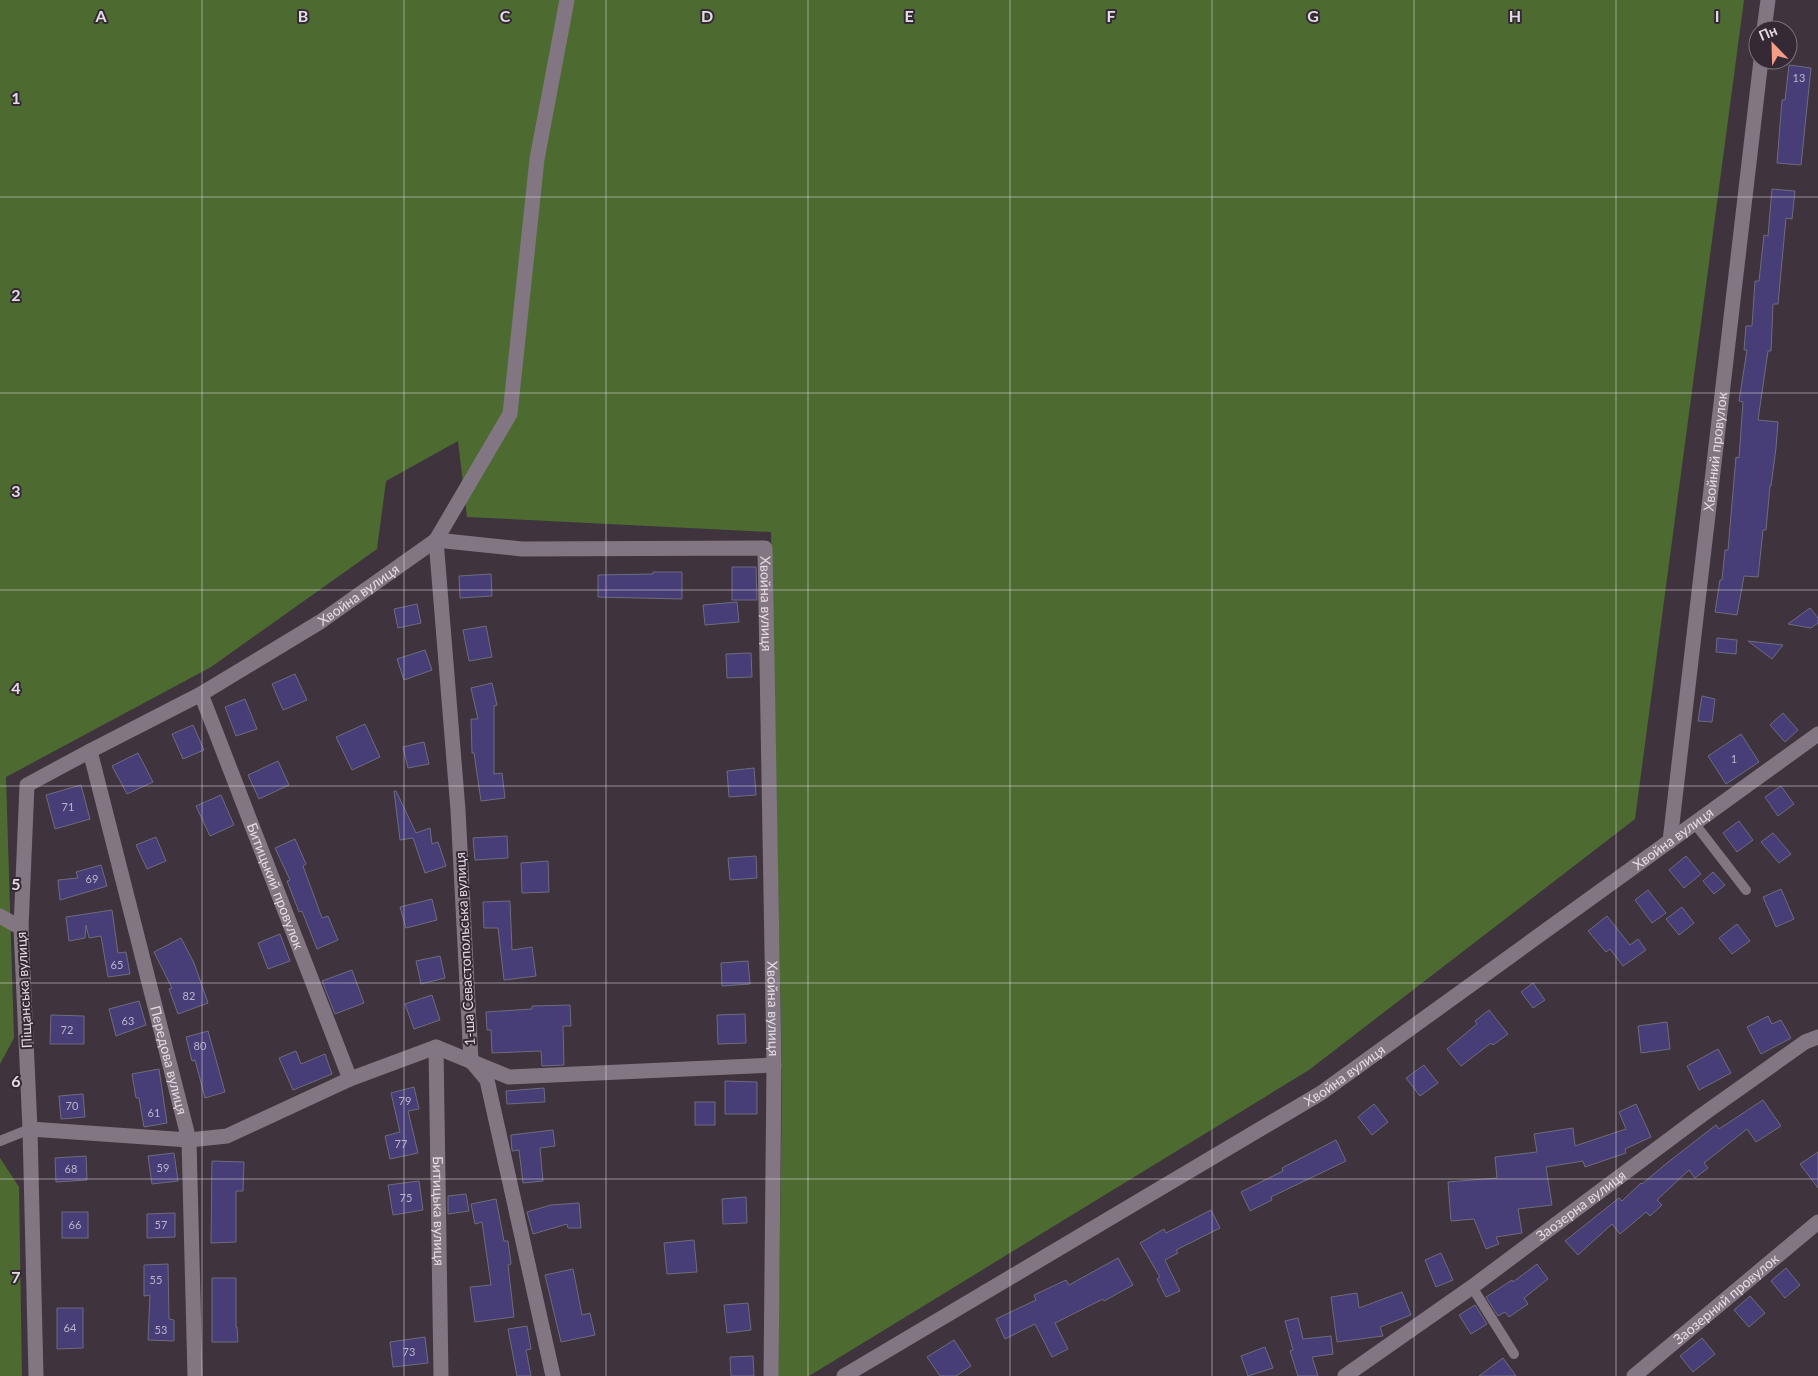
<svg xmlns="http://www.w3.org/2000/svg" width="1818" height="1376" viewBox="0 0 1818 1376" font-family="Lato,sans-serif">
  <style>
    .green { fill: #4d6b30 }
    .building { fill: #473d77; stroke: #6d6c7c }
    .lines { fill: none; stroke-linecap: round; stroke-linejoin: round }
    .lane { stroke: #837683; stroke-width: 10 }
    .street { stroke: #837683; stroke-width: 15 }
    .grid { fill: none; stroke: #e3dce3; stroke-width: 1; stroke-opacity: 0.55 }
    .labels { text-anchor: middle; stroke-width: 4; stroke-linejoin: round; paint-order: stroke }
    .number-label { font-size: 11px; fill: #bcb4c8 }
    .street-label { font-size: 14px; fill: #e3dce3; stroke: #342934 }
    .grid-label { font-size: 16px; text-anchor: middle; font-weight: bold; fill: #e3dce3; stroke: #342934; stroke-width: 4; stroke-linejoin: round; paint-order: stroke }
  </style>
  <rect width="100%" height="100%" fill="#3f333e"/>
  <!-- green -->
  <g class="green">
    <polygon points="0,0 1744,0 1635,819 1309,1070 809,1376 778,1376 782,1077 771,532 467,517 458,441 386,481 377,549 211,667 6,777 14,1038 0,1064"/>
    <polygon points="0,1158 19,1187 22,1376 0,1376"/>
  </g>
  <!-- building -->
  <g class="building">
    <polygon points="1789,65 1811,68 1801,165 1777,163 1782,100 1785,100"/>
    <polygon points="1772,189 1795,191 1792,219 1786,218 1778,304 1773,304 1771,351 1768,351 1758,420 1778,422 1776,448 1771,486 1770,486 1766,530 1763,530 1758,577 1744,576 1737,615 1715,612 1720,580 1722,580 1725,550 1728,550 1736,457 1739,458 1743,402 1739,401 1747,350 1744,350 1746,326 1752,326 1755,281 1759,281 1764,235 1768,236"/>
    <polygon points="732,567 756,567 757,600 732,600"/>
    <polygon points="653,572 682,572 682,599 598,597 598,575 653,574"/>
    <polygon points="491,574 492,596 460,598 459,576"/>
    <polygon points="737,602 739,622 705,625 703,605"/>
    <polygon points="417,604 421,623 398,628 394,609"/>
    <polygon points="1810,608 1818,618 1818,623 1811,628 1788,624"/>
    <polygon points="486,626 492,657 469,661 463,630"/>
    <polygon points="1717,638 1737,640 1736,654 1716,652"/>
    <polygon points="1748,641 1783,645 1772,659"/>
    <polygon points="425,650 432,670 404,680 397,659"/>
    <polygon points="751,653 752,677 727,678 726,654"/>
    <polygon points="295,674 307,700 283,710 272,684"/>
    <polygon points="492,683 497,705 494,706 494,774 502,773 505,798 481,801 474,753 472,753 471,719 478,719 471,688"/>
    <polygon points="1702,696 1715,699 1712,722 1698,721"/>
    <polygon points="245,699 257,729 236,736 225,707"/>
    <polygon points="1783,713 1798,730 1785,742 1770,725"/>
    <polygon points="365,724 380,757 352,770 336,737"/>
    <polygon points="193,725 204,750 183,759 172,734"/>
    <polygon points="1741,734 1759,762 1726,784 1708,756"/>
    <polygon points="424,742 429,764 408,768 403,747"/>
    <polygon points="138,753 153,782 127,794 112,766"/>
    <polygon points="278,761 289,785 259,799 248,775"/>
    <polygon points="754,768 756,795 729,797 727,771"/>
    <polygon points="81,785 90,819 55,829 46,795"/>
    <polygon points="1781,786 1794,804 1778,816 1765,797"/>
    <polygon points="394,791 396,791 416,833 430,828 432,844 438,842 446,866 425,873 413,838 400,840"/>
    <polygon points="221,795 234,825 210,836 196,806"/>
    <polygon points="1739,821 1753,840 1737,852 1723,833"/>
    <polygon points="1773,833 1791,854 1779,863 1761,842"/>
    <polygon points="507,836 508,858 475,860 473,838"/>
    <polygon points="156,837 166,861 147,869 136,845"/>
    <polygon points="295,839 306,864 303,866 322,918 328,916 338,940 317,949 302,911 299,912 287,881 290,880 275,848"/>
    <polygon points="756,856 757,878 730,880 728,858"/>
    <polygon points="1686,856 1701,874 1684,888 1669,870"/>
    <polygon points="548,861 549,892 522,893 521,863"/>
    <polygon points="101,865 107,886 60,900 58,880 78,878 76,872"/>
    <polygon points="1713,872 1725,885 1714,894 1703,881"/>
    <polygon points="1781,889 1794,919 1776,927 1763,897"/>
    <polygon points="1648,890 1666,913 1652,923 1635,900"/>
    <polygon points="432,899 437,920 406,928 400,907"/>
    <polygon points="510,901 512,950 532,947 536,976 504,980 498,928 484,928 483,902"/>
    <polygon points="1682,907 1694,923 1679,935 1666,919"/>
    <polygon points="112,910 118,953 126,952 130,974 108,977 101,936 89,938 86,925 85,938 69,941 66,917"/>
    <polygon points="1607,916 1630,945 1638,939 1646,950 1623,966 1610,949 1606,952 1588,931"/>
    <polygon points="1737,924 1750,941 1732,954 1719,938"/>
    <polygon points="280,934 290,961 268,969 258,943"/>
    <polygon points="181,938 194,963 208,1003 178,1014 169,989 172,988 154,952"/>
    <polygon points="440,956 445,978 421,984 416,961"/>
    <polygon points="748,961 750,984 722,986 721,963"/>
    <polygon points="352,970 364,1003 335,1014 322,981"/>
    <polygon points="1533,983 1545,1000 1533,1008 1521,992"/>
    <polygon points="432,995 440,1020 414,1029 405,1004"/>
    <polygon points="139,1001 146,1025 116,1036 109,1009"/>
    <polygon points="570,1005 571,1026 563,1026 564,1065 542,1066 541,1051 492,1053 491,1030 487,1030 486,1012 532,1009 532,1006"/>
    <polygon points="1489,1010 1508,1034 1493,1045 1491,1043 1461,1066 1447,1049 1477,1024 1475,1021"/>
    <polygon points="745,1014 746,1043 718,1044 717,1015"/>
    <polygon points="51,1015 84,1016 84,1044 50,1044"/>
    <polygon points="1768,1016 1772,1024 1781,1020 1791,1038 1761,1054 1747,1027"/>
    <polygon points="1667,1022 1670,1049 1641,1053 1638,1026"/>
    <polygon points="208,1031 225,1092 205,1098 195,1060 192,1061 186,1037"/>
    <polygon points="1718,1049 1731,1073 1699,1090 1687,1066"/>
    <polygon points="296,1051 301,1064 325,1054 332,1074 293,1090 279,1058"/>
    <polygon points="1424,1065 1438,1083 1420,1096 1406,1078"/>
    <polygon points="159,1069 167,1123 144,1127 139,1098 136,1098 132,1074"/>
    <polygon points="725,1081 757,1082 757,1114 725,1114"/>
    <polygon points="414,1087 419,1109 408,1111 418,1153 390,1159 385,1136 400,1132 391,1093"/>
    <polygon points="544,1088 545,1102 507,1104 506,1091"/>
    <polygon points="83,1094 85,1117 61,1119 59,1096"/>
    <polygon points="1763,1100 1781,1126 1756,1142 1747,1129 1704,1163 1708,1168 1695,1178 1689,1170 1657,1200 1662,1205 1650,1216 1646,1212 1620,1234 1612,1224 1578,1255 1565,1241 1619,1198 1622,1201 1641,1183 1642,1184 1667,1163 1716,1125 1719,1129"/>
    <rect x="695" y="1102" width="20" height="23"/>
    <polygon points="1374,1104 1388,1122 1372,1135 1358,1117"/>
    <polygon points="1636,1104 1651,1137 1625,1149 1626,1153 1585,1167 1583,1161 1546,1167 1552,1205 1518,1209 1522,1233 1496,1237 1499,1244 1486,1249 1474,1219 1451,1221 1448,1182 1497,1178 1495,1157 1537,1152 1534,1134 1573,1128 1575,1146 1626,1129 1619,1112"/>
    <polygon points="553,1130 555,1146 540,1148 543,1181 523,1183 519,1150 512,1151 511,1135"/>
    <polygon points="1336,1140 1346,1161 1271,1197 1272,1200 1250,1211 1241,1192 1283,1171 1282,1168"/>
    <polygon points="1818,1152 1818,1188 1800,1164"/>
    <polygon points="174,1153 178,1181 152,1184 148,1156"/>
    <polygon points="86,1156 87,1180 56,1182 55,1158"/>
    <polygon points="212,1161 244,1162 243,1191 236,1191 236,1242 211,1243"/>
    <polygon points="419,1181 423,1210 393,1215 388,1185"/>
    <polygon points="466,1194 469,1211 448,1214 448,1196"/>
    <polygon points="746,1197 747,1223 723,1224 722,1199"/>
    <polygon points="496,1199 504,1241 508,1241 511,1264 508,1265 514,1317 475,1322 470,1287 491,1285 482,1222 475,1224 471,1204"/>
    <polygon points="579,1203 581,1228 568,1228 567,1224 533,1234 527,1212 551,1205"/>
    <polygon points="1211,1210 1220,1228 1176,1250 1178,1253 1165,1260 1180,1291 1166,1297 1157,1279 1160,1277 1140,1243 1164,1229 1166,1233"/>
    <rect x="62" y="1212" width="26" height="26"/>
    <polygon points="175,1213 175,1237 147,1238 147,1214"/>
    <polygon points="694,1240 697,1272 667,1274 664,1243"/>
    <polygon points="1441,1253 1453,1280 1436,1287 1425,1260"/>
    <polygon points="1118,1258 1133,1285 1104,1301 1103,1299 1055,1323 1068,1349 1052,1357 1035,1324 1005,1339 996,1319 1036,1300 1034,1295 1066,1280 1069,1285"/>
    <polygon points="168,1264 169,1319 174,1320 174,1341 148,1340 150,1295 144,1296 144,1265"/>
    <polygon points="1537,1264 1548,1279 1524,1298 1528,1304 1509,1317 1505,1312 1498,1316 1486,1297 1512,1280 1513,1282"/>
    <polygon points="1786,1268 1800,1285 1785,1298 1771,1281"/>
    <polygon points="573,1269 582,1315 590,1313 595,1335 561,1342 545,1275"/>
    <polygon points="212,1278 236,1278 236,1327 237,1327 238,1342 212,1342"/>
    <polygon points="1402,1292 1411,1315 1380,1327 1383,1336 1337,1342 1331,1297 1357,1293 1359,1308"/>
    <polygon points="1750,1296 1765,1313 1749,1327 1734,1310"/>
    <polygon points="748,1303 751,1330 727,1333 724,1305"/>
    <polygon points="1475,1305 1487,1324 1471,1334 1459,1315"/>
    <polygon points="57,1308 83,1308 83,1348 57,1349"/>
    <polygon points="1298,1318 1303,1339 1331,1336 1333,1354 1312,1357 1318,1376 1298,1376 1290,1351 1293,1350 1285,1321"/>
    <polygon points="527,1326 531,1349 526,1350 531,1376 517,1376 508,1329"/>
    <polygon points="425,1337 428,1363 393,1367 390,1342"/>
    <polygon points="1702,1338 1715,1354 1693,1372 1680,1356"/>
    <polygon points="954,1340 971,1366 956,1376 940,1376 927,1357"/>
    <polygon points="1265,1347 1273,1368 1248,1376 1241,1356"/>
    <polygon points="753,1356 754,1376 731,1376 730,1357"/>
    <polygon points="1503,1358 1516,1376 1479,1376"/>
  </g>
  <g class="lines">
    <!-- lane -->
    <g class="lane">
      <polyline points="1695,824 1746,890"/>
      <polyline points="0,1141 30,1129"/>
      <polyline points="1472,1287 1514,1354"/>
    </g>
    <!-- street -->
    <g class="street">
      <polyline points="1764,30 1768,0"/>
      <path id="s1" d="M201,694L350,1079"/>
      <path id="s2" d="M90,751L189,1140L195,1376"/>
      <path id="s3" d="M1670,841L1761,60"/>
      <polyline points="0,916 21,928"/>
      <path id="s4" d="M436,1047L441,1376"/>
      <polyline points="30,1129 189,1140 227,1136 350,1079 436,1047 509,1077 774,1065"/>
      <path id="s5" d="M36,1376L30,1129L21,928L27,785L90,751L201,694L320,622L436,540L522,549L765,548L774,1065L771,1376"/>
      <polyline points="553,1376 487,1080 471,1061 458,810 436,540 510,414 537,159 567,0"/>
      <path id="s6" d="M844,1376L1321,1093L1818,734"/>
      <path id="s7" d="M1345,1376L1472,1287L1702,1115L1805,1042L1818,1037"/>
      <path id="s8" d="M1634,1376L1818,1222"/>
    </g>
  </g>
  <!-- grid -->
  <path class="grid" d="M202,0V1376M404,0V1376M606,0V1376M808,0V1376M1010,0V1376M1212,0V1376M1414,0V1376M1616,0V1376M0,197H1818M0,393H1818M0,590H1818M0,786H1818M0,983H1818M0,1179H1818"/>
  <g class="labels">
    <!-- number labels -->
    <g class="number-label">
      <text x="1799" y="82">13</text>
      <text x="1734" y="763">1</text>
      <text x="68" y="811">71</text>
      <text x="92" y="883">69</text>
      <text x="117" y="969">65</text>
      <text x="189" y="1000">82</text>
      <text x="128" y="1025">63</text>
      <text x="67" y="1034">72</text>
      <text x="200" y="1050">80</text>
      <text x="405" y="1105">79</text>
      <text x="72" y="1110">70</text>
      <text x="154" y="1117">61</text>
      <text x="401" y="1148">77</text>
      <text x="163" y="1172">59</text>
      <text x="71" y="1173">68</text>
      <text x="406" y="1202">75</text>
      <text x="75" y="1229">66</text>
      <text x="161" y="1229">57</text>
      <text x="156" y="1284">55</text>
      <text x="70" y="1332">64</text>
      <text x="161" y="1334">53</text>
      <text x="409" y="1356">73</text>
    </g>
    <!-- street labels -->
    <g class="street-label">
      <text dy="5" stroke="none"><textPath href="#s3" startOffset="392">Хвойний провулок</textPath></text>
      <text dy="5" stroke="none"><textPath href="#s5" startOffset="974">Хвойна вулиця</textPath></text>
      <text dy="5" stroke="none"><textPath href="#s5" startOffset="1454">Хвойна вулиця</textPath></text>
      <text dy="5" stroke="none"><textPath href="#s6" startOffset="989">Хвойна вулиця</textPath></text>
      <text dy="5" stroke="none"><textPath href="#s1" startOffset="206">Битицький провулок</textPath></text>
      <text transform="translate(465 949) rotate(-93)" y="5">1-ша Севастопольська вулиця</text>
      <text transform="translate(24 990) rotate(-93)" y="5">Піщанська вулиця</text>
      <text dy="5" stroke="none"><textPath href="#s5" startOffset="1859">Хвойна вулиця</textPath></text>
      <text dy="5" stroke="none"><textPath href="#s2" startOffset="319">Передова вулиця</textPath></text>
      <text dy="5" stroke="none"><textPath href="#s6" startOffset="584">Хвойна вулиця</textPath></text>
      <text dy="5" stroke="none"><textPath href="#s7" startOffset="291">Заозерна вулиця</textPath></text>
      <text dy="5" stroke="none"><textPath href="#s4" startOffset="164">Битицька вулиця</textPath></text>
      <text dy="5" stroke="none"><textPath href="#s8" startOffset="120">Заозерний провулок</textPath></text>
    </g>
  </g>
  <g class="grid-label">
    <text x="101" y="22">A</text>
    <text x="303" y="22">B</text>
    <text x="505" y="22">C</text>
    <text x="707" y="22">D</text>
    <text x="909" y="22">E</text>
    <text x="1111" y="22">F</text>
    <text x="1313" y="22">G</text>
    <text x="1515" y="22">H</text>
    <text x="1717" y="22">I</text>
    <text x="16" y="104">1</text>
    <text x="16" y="301">2</text>
    <text x="16" y="497">3</text>
    <text x="16" y="694">4</text>
    <text x="16" y="890">5</text>
    <text x="16" y="1087">6</text>
    <text x="16" y="1283">7</text>
  </g>
  <!-- north arrow -->
  <g transform="translate(1773 45) rotate(337)"><circle r="24" fill="#342934" stroke="#7a717a"/>
  <path d="M0-4L9 19L0 12L-9 19Z" fill="#f49e87"/>
  <text y="-8" font-size="14" font-weight="bold" text-anchor="middle" fill="#e3dce3">Пн</text>
  </g>
</svg>
